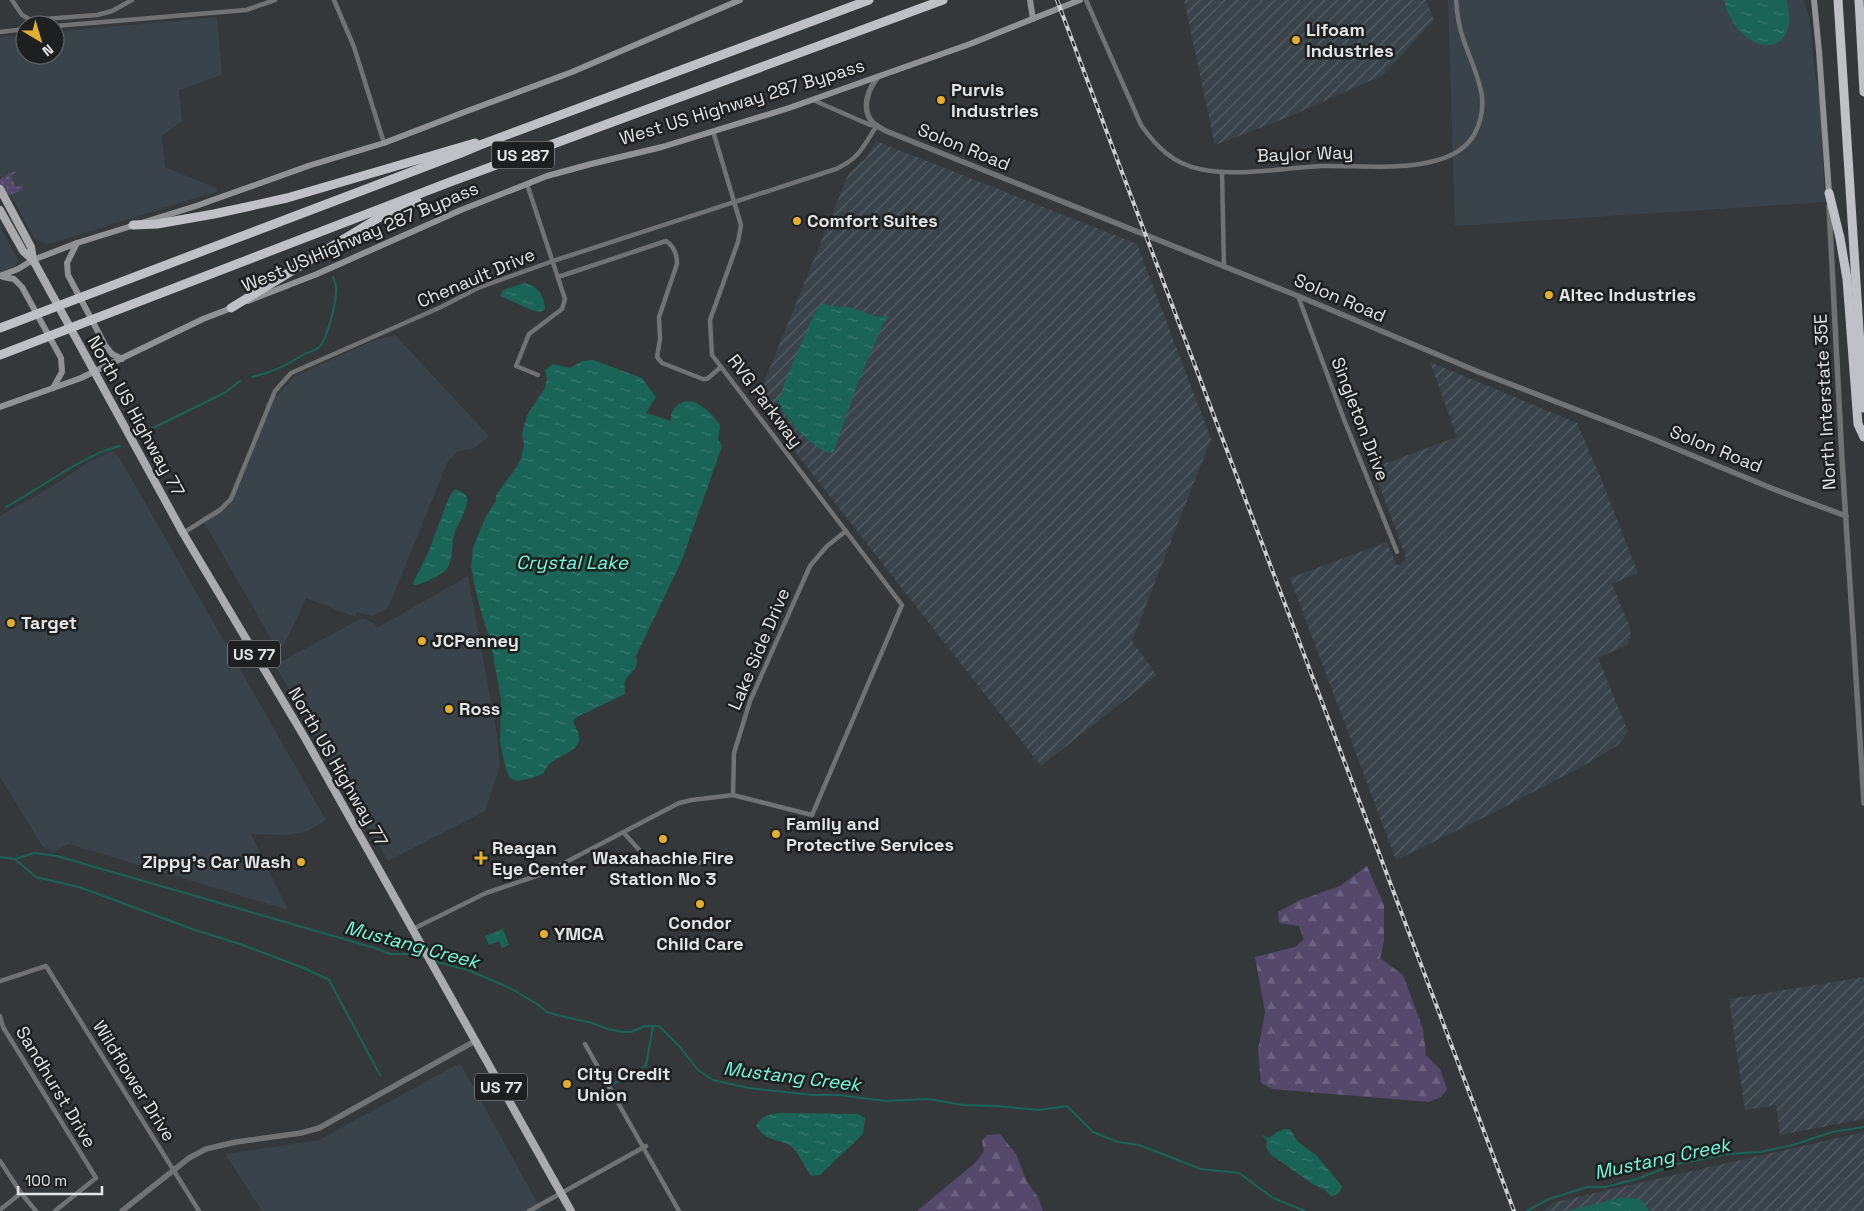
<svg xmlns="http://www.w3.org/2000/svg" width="1864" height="1211" viewBox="0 0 1864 1211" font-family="'Space Grotesk',sans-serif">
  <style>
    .built { fill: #394349 }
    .industrial { fill: url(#industrial-furrows) }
    .grass { fill: url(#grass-dots) }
    .forest { fill: url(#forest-firs) }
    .water { fill: url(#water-ripples) }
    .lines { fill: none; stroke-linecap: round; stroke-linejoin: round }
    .stream { stroke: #196455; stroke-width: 2 }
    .minor { stroke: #717274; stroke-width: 4.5 }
    .tertiary { stroke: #717274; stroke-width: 5.5 }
    .secondary { stroke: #919295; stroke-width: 6 }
    .primary { stroke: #a9abae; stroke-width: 8 }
    .motorway { stroke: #bfc1c6; stroke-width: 9 }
    .rail-casing { stroke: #ccced0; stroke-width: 4 }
    .rail { stroke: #1e1f20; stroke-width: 2; stroke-dasharray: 5.5; stroke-linecap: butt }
    .poi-dot { fill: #e3ae35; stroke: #1e1f20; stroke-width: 2 }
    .labels { text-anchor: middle; stroke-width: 5; stroke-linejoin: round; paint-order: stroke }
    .shield { fill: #1e1f20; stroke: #a7a9ab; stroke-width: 1 }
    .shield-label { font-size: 16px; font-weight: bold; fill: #e2e4e6 }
    .poi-label { font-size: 18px; font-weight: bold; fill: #e2e4e6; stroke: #1e1f20; text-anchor: start }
    .street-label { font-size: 18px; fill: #e2e4e6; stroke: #1e1f20 }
    .water-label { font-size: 19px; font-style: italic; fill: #79fcde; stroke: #1e1f20 }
  </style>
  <defs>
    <pattern id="industrial-furrows" width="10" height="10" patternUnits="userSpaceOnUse" patternTransform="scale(1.25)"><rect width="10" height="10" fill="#394349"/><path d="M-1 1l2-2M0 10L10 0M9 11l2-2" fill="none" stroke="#555e63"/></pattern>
    <pattern id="grass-dots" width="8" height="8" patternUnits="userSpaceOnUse" patternTransform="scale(1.25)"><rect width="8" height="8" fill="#54486b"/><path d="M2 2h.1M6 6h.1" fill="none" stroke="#6c6280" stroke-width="1.8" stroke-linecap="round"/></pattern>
    <pattern id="forest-firs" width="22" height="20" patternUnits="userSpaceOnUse" patternTransform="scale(1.25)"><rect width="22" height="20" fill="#54486b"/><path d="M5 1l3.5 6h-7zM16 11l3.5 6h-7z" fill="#6c6280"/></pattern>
    <pattern id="water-ripples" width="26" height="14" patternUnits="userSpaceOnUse" patternTransform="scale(1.25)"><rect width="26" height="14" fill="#196455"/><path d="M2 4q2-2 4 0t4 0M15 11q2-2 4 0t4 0" fill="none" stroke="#3a7a6d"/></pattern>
  </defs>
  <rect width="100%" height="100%" fill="#35383b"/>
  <!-- built -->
  <g class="built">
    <polygon points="1448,0 1804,0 1809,16 1815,74 1820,95 1825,202 1455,226"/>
    <polygon points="217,17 222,75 179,90 182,121 162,136 165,167 216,188 218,191 56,242 46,244 35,239 0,176 0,37 25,35 25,55 55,55 55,32"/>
    <polygon points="0,226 18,260 15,266 0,273"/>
    <polygon points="395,335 489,436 475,448 457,452 448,461 388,608 373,616 357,612 355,617 306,598 285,643 277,649 201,517 216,509 228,498 266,408 265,404 279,394 295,376 375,340"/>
    <polygon points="112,451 119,457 326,820 308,831 288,835 251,834 288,910 69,844 54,852 43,847 0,777 0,516 56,484 88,462"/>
    <polygon points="468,576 497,735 500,766 485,811 388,861 275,665 362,618 374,623 377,628"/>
    <polygon points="460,1063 542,1211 262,1211 225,1154 319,1140"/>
  </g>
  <!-- industrial -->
  <g class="industrial">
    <polygon points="1184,0 1426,0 1434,20 1383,75 1288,117 1215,145"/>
    <polygon points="876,141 1137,244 1211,439 1132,641 1157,675 1041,766 756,402 849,173 866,158"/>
    <polygon points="1430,362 1577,423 1600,476 1638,573 1612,584 1629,625 1631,636 1627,645 1598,658 1628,731 1618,745 1590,762 1493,813 1396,860 1290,578 1387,542 1397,565 1401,564 1406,558 1373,468 1457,437"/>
    <polygon points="1864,977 1864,1119 1780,1135 1776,1105 1745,1110 1729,999"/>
    <polygon points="1864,1132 1864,1211 1543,1211 1555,1202"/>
  </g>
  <!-- grass -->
  <polygon class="grass" points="15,171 16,173 10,176 16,187 21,185 23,189 9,196 5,194 0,185 0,179"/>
  <!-- forest -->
  <g class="forest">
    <polygon points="1367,866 1384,905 1384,941 1380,958 1403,975 1423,1029 1426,1055 1440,1069 1447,1089 1441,1097 1429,1102 1272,1089 1261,1083 1258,1050 1265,1012 1255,957 1295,947 1304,939 1299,926 1279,923 1278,912 1300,900 1340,886"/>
    <polygon points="1000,1134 1016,1154 1027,1182 1038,1197 1043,1211 917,1211 975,1163 984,1151 982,1141 987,1135"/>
  </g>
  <!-- water -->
  <g class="water">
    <path d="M1724,0H1786C1804,62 1737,58 1724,0Z"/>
    <path d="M524,283C538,286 544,295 545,309L541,312L534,311L500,296L503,290Z"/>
    <path d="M822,303C833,308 838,306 849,307C858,309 866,314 875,316C881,318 885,315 890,317L884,322L859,380L833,453C816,454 782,415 777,399C783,396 783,390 784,383L814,314Z"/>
    <path d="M593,360L642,378L656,397L646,413L671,421C669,409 681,398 694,402C704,406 715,416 720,426L718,439L722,446L682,560L636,656C639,672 631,670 625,681C624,685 625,691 625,694L577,717L573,721C574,725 577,729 578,732C586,755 548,754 544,773L533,778L518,781L510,778L506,770L500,742L501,699L491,644L478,601L471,567L473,548L486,516L496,501V495L516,468L521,458L524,445L522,434L527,415L545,388L547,379L545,370L553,364L570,368L582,361Z"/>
    <path d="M455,489C459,491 466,493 467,498C469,506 458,524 455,532C451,543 454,561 446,570C442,574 420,586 414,585L413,583L428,553L449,497Z"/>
    <polygon points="503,929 509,945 502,948 499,941 489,945 485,936"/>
    <path d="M780,1113L858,1114L865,1118L863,1134L820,1175L811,1176C806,1169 798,1152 793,1148C784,1138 766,1145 756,1125C763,1116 769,1114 780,1113Z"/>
    <polygon points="1285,1129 1290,1129 1297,1141 1317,1156 1342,1186 1340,1192 1332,1197 1325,1190 1314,1185 1270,1154 1266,1147 1267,1141 1262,1135 1269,1138 1277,1132"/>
    <polygon points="1623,1197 1642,1200 1649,1211 1567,1211"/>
  </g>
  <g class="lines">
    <!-- stream -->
    <g class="stream">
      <path d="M252,377C270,373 286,366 301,356C306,352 314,352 319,347C327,340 337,300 336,288C336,285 334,280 333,277"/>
      <polyline points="145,432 226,392 240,381"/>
      <path d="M6,507C40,489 84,454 120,446"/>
      <polyline points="0,857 15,859 34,853 57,856 375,948 390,954 411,954 426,958"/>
      <polyline points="16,860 36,877 79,887 195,930 240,944 304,968 329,980 380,1075"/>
      <polyline points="433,961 468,970 510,988 537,1004 547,1012 557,1015 592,1023 608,1029 623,1032 631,1032 645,1026 659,1026 680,1047 698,1070 713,1080 749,1088 812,1095 839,1095 885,1101 928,1099 963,1105 997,1106 1038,1110 1067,1106 1093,1132 1118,1142 1139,1145 1201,1169 1239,1173 1273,1198 1305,1211"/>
      <polyline points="613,1084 639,1071 646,1065 653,1027"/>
      <polyline points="1527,1211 1549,1199 1587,1187 1605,1187 1637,1179 1673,1165 1727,1154 1760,1152 1793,1145 1832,1132 1864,1127"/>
    </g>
    <!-- minor -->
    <g class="minor">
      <polyline points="12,0 22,15 31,20 97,15 112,11 132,0"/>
      <polyline points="334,0 354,47 384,143"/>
      <path d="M1086,0L1141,125C1156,146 1173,164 1200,169C1236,177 1283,168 1321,166C1360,165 1400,171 1438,160C1452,156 1466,148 1474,135C1493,100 1475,74 1464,41C1459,28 1457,14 1456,0"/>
      <polyline points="55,26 246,10 275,0"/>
      <polyline points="0,32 25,29"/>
      <polyline points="1222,172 1224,267"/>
      <polyline points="527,184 565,299 562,309 529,334 516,366 538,375"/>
      <path d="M558,277L666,241C674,246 677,255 677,264L659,317L660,339L657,357L662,363L703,379H707L721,367"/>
      <polyline points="1298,296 1345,422 1397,552"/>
      <path d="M183,533L220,510L231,499L275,391L291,373L441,307L478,288L553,261L836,169C860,158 863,147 877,125H870L813,100"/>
      <polyline points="733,795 734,753 750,701 810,566 827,546 846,531"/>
      <polyline points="624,833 641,852 652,857 707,863"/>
      <polyline points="413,929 486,893 545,873 679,803 692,800 733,795 812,815 902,605 712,355 710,320 738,242 741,225 713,131"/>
      <polyline points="0,981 46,966 199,1211"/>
      <polyline points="0,1016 3,1027 96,1178 55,1211"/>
      <polyline points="585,1044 679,1211"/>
      <polyline points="0,1161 21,1193 36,1211"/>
      <polyline points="0,1210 21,1193"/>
      <polyline points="529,1211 646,1146"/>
    </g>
    <!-- tertiary -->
    <g class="tertiary">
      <path d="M878,77C868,89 861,108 872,122C876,126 881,128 886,131L1298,296L1479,372L1650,438L1776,490L1846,516"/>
      <polyline points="1829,207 1842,459 1864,803"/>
      <polyline points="122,1211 189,1158 206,1149 236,1142 301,1133 319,1128 475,1041"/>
    </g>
    <!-- secondary -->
    <g class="secondary">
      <polyline points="1030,0 1033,19"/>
      <polyline points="1814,0 1819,51 1829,193"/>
      <polyline points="77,243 67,263 68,275 105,345 112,354 122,359"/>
      <polyline points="0,276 18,269 33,260 77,243 196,206 311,165 384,143 462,113 572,72 740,0"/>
      <polyline points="3,277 14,279 22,287 61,358 62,372 53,388"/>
      <polyline points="248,301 317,274 461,210 547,176 591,164 662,147 789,108 970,44 1080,0"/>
      <polyline points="0,407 81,378 203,319 234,307"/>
    </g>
    <!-- primary -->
    <g class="primary">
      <polyline points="0,189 31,247 33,260"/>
      <polyline points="0,210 23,251 33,260 183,533 305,738 571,1211"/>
    </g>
    <!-- motorway -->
    <g class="motorway">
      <polyline points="1838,0 1864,408"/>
      <polyline points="1859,0 1864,92"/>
      <polyline points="1829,193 1840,238 1847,279 1858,424 1864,437"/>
      <polyline points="133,225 157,224 214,214 287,198 475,143"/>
      <polyline points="231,308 380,217 417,201"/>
      <polyline points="0,328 461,153 480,145 869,0"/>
      <polyline points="0,355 450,182 943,0"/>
    </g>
    <!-- rail casing -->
    <g class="rail-casing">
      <polyline id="rail" points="1057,0 1514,1211"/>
    </g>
    <!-- rail -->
    <use href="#rail" class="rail"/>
  </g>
  <!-- markers -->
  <g class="poi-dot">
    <circle cx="1296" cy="40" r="5"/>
    <circle cx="941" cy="100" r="5"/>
    <circle cx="797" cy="221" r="5"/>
    <circle cx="1549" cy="295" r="5"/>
    <circle cx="11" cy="623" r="5"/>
    <circle cx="422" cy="641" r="5"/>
    <circle cx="449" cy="709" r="5"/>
    <circle cx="776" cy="834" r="5"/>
    <circle cx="663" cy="839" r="5"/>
    <path d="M478.5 850.5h5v5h5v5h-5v5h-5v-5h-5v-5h5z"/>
    <circle cx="301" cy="862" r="5"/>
    <circle cx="700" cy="904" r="5"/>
    <circle cx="544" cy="934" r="5"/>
    <circle cx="567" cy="1084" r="5"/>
  </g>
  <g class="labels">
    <!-- shield labels -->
    <g class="shield">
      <rect x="492" y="141.5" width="62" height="27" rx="4"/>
      <rect x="228" y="640.5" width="52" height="27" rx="4"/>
      <rect x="475" y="1073.5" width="52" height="27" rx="4"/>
    </g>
    <g class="shield-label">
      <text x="523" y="161">US 287</text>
      <text x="254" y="660">US 77</text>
      <text x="501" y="1093">US 77</text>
    </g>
    <!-- poi labels -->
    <g class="poi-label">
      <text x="1306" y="36">Lifoam<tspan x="1306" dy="21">Industries</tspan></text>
      <text x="951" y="96">Purvis<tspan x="951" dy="21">Industries</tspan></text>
      <text x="807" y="227">Comfort Suites</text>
      <text x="1559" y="301">Altec Industries</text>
      <text x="21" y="629">Target</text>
      <text x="432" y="647">JCPenney</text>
      <text x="459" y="715">Ross</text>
      <text x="786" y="830">Family and<tspan x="786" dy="21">Protective Services</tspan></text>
      <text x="492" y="854">Reagan<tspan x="492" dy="21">Eye Center</tspan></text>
      <text x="663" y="864" text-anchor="middle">Waxahachie Fire<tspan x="663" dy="21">Station No 3</tspan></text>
      <text x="291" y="868" text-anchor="end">Zippy's Car Wash</text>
      <text x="700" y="929" text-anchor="middle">Condor<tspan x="700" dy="21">Child Care</tspan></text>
      <text x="554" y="940">YMCA</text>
      <text x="577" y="1080">City Credit<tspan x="577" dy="21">Union</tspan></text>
    </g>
    <!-- street labels -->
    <g class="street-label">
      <text transform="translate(742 102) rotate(-17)" y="6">West US Highway 287 Bypass</text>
      <text transform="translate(964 147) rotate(22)" y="6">Solon Road</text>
      <text transform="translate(1305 154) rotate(-2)" y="6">Baylor Way</text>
      <text transform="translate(360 237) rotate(-23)" y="6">West US Highway 287 Bypass</text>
      <text transform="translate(476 278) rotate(-23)" y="6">Chenault Drive</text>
      <text transform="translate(1340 298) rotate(23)" y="6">Solon Road</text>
      <text transform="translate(765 401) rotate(53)" y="6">RVG Parkway</text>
      <text transform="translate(1825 402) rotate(-93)" y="6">North Interstate 35E</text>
      <text transform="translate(136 416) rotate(61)" y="6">North US Highway 77</text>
      <text transform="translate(1360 419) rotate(69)" y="6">Singleton Drive</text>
      <text transform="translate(1716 449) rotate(22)" y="6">Solon Road</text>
      <text transform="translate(759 649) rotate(-67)" y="6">Lake Side Drive</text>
      <text transform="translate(338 767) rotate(60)" y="6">North US Highway 77</text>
      <text transform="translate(134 1081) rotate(58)" y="6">Wildflower Drive</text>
      <text transform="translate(56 1087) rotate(59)" y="6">Sandhurst Drive</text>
    </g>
    <!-- water labels -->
    <g class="water-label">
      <text x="572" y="569">Crystal Lake</text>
      <text transform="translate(412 944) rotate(15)" y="7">Mustang Creek</text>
      <text transform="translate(792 1076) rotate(7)" y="7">Mustang Creek</text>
      <text transform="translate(1662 1158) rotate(-12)" y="7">Mustang Creek</text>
    </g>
  </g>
  <!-- north arrow -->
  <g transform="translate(40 40) rotate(142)"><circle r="24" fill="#1e1f20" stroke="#6c6e6f"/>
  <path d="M0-4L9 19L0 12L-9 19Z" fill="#e3ae35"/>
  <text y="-8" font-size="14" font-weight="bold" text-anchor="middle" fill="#e2e4e6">N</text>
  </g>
  <!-- scale -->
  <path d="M18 1186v8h84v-8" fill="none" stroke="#e2e4e6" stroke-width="2.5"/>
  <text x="25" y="1186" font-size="15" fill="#e2e4e6" stroke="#1e1f20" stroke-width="4" paint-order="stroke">100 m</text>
</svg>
